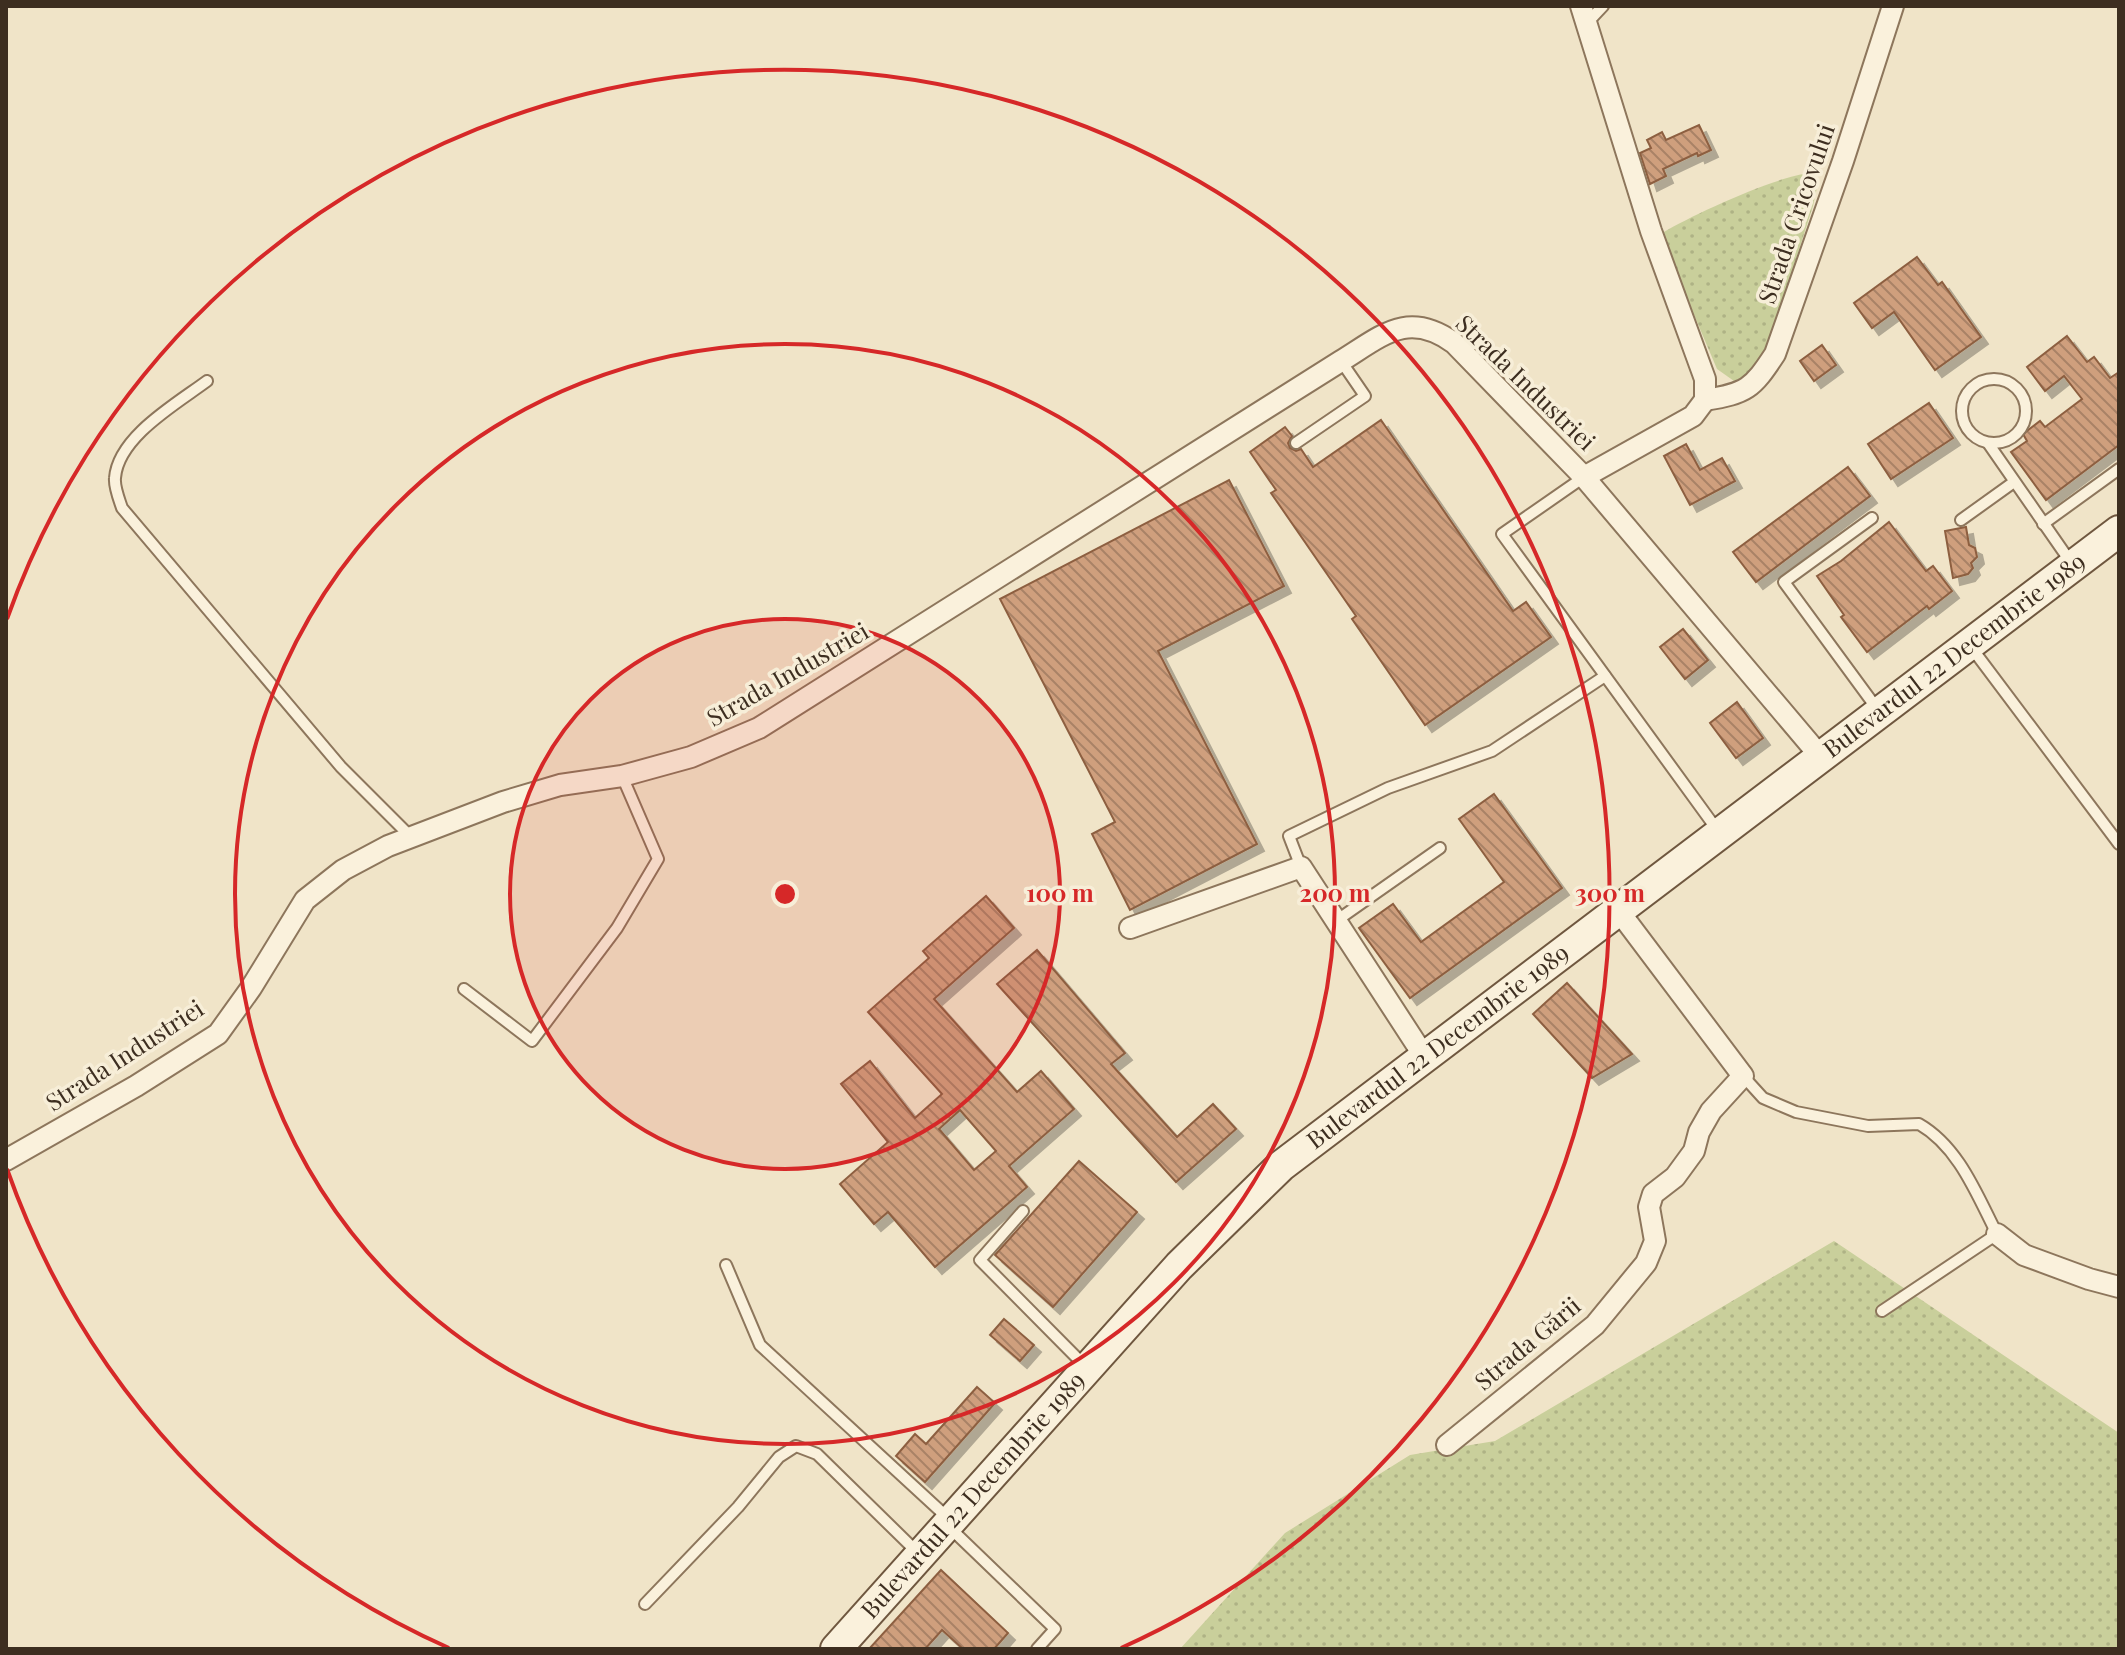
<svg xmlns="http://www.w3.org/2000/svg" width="2125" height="1655" viewBox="0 0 2125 1655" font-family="'Playfair Display',serif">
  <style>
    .grass { fill: url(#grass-dots) }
    .building { fill: url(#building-back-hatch); stroke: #8d5f41; stroke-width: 2; fill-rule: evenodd; filter: url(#shadow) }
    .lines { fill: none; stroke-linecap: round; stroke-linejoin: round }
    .lane-casing { stroke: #8d765c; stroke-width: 14 }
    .street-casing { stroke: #8d765c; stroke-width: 24 }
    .secondary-casing { stroke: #6f573f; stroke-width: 34 }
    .lane { stroke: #faf1dc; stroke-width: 10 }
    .street { stroke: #faf1dc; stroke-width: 20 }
    .secondary { stroke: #faf1dc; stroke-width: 30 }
    .ring { fill: none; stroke: #d62828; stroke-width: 4 }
    .labels { text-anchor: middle; stroke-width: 7; stroke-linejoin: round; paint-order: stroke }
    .street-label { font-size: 24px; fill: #3d2e20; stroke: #f7eed8 }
    .centre { fill: #d62828; stroke: #f7eed8; stroke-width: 4 }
    .ring-label { font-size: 24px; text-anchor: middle; font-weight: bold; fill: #d62828; stroke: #f7eed8; stroke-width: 7; stroke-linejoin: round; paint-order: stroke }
  </style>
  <defs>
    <pattern id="grass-dots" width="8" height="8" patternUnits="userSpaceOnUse" patternTransform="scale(2)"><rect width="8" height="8" fill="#c9cf9b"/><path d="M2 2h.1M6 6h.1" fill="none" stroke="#aeb285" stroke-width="1.8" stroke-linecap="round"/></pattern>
    <pattern id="building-back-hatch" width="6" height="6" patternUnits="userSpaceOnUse" patternTransform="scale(2)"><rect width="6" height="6" fill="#cf9f7d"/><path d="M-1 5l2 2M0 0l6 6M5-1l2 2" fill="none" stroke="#a98266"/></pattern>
    <filter id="shadow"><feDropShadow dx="7" dy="7" stdDeviation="0" flood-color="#0004"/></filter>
  </defs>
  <rect width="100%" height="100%" fill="#f0e4c8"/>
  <!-- grass -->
  <g class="grass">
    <path d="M1810,173L1818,183L1813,206L1766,353L1749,375L1734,381L1717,369L1664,244L1662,233C1694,214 1774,177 1810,173Z"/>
    <polygon points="1834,1241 2119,1433 2119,1649 1180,1649 1285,1533 1410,1455 1495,1441"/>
  </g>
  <!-- building -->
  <g class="building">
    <polygon points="1699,125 1711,150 1698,156 1697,153 1663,169 1666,176 1650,184 1640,153 1651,148 1647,140 1662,132 1666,140"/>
    <polygon points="1917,257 1938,285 1942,282 1981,337 1935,370 1894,312 1872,328 1854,303"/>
    <polygon points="2067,336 2087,362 2094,357 2110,378 2119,372 2119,445 2046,500 2011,452 2027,441 2023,434 2040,421 2045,427 2082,399 2064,376 2045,391 2027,367"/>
    <polygon points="1822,345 1836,365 1814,381 1800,361"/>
    <polygon points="1929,403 1953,438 1891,479 1868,444"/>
    <polygon points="1381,420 1513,611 1526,602 1551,637 1425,725 1352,619 1356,616 1271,493 1276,490 1250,452 1285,427 1292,436 1288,443 1290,448 1296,451 1301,449 1313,467"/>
    <polygon points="1686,444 1700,470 1722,458 1735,481 1690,505 1664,456"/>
    <polygon points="1848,467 1870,496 1756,582 1733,552"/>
    <polygon points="1229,480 1284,586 1158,651 1257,844 1130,910 1092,834 1115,822 1000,599"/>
    <polygon points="1889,522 1926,571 1933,566 1952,591 1929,609 1927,606 1867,652 1841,617 1844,615 1817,576 1841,561"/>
    <polygon points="1966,527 1969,545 1975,548 1977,557 1971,563 1973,568 1968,574 1953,578 1945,531"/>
    <polygon points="1683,629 1708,660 1685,679 1660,647"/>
    <polygon points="1737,702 1763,738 1736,758 1710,723"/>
    <polygon points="1494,794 1562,888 1410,998 1359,928 1393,904 1421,942 1504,882 1459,819"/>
    <path d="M986,896L1014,928L934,999L1017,1092L1041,1071L1074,1109L1009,1166L1027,1187L935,1267L888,1212L874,1224L840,1184L888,1142L841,1084L870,1061L915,1118L942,1094L868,1012L929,958L923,951ZM960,1110L996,1151L974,1170L939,1129Z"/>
    <polygon points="1037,950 1125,1053 1111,1064 1177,1137 1213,1104 1236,1129 1176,1182 997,984"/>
    <polygon points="1567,983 1632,1054 1592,1078 1533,1014"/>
    <polygon points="1079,1161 1137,1212 1053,1307 995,1255"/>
    <polygon points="1004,1319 1034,1345 1020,1361 990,1335"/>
    <polygon points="977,1387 995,1403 925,1482 896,1456 915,1434 926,1444"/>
    <polygon points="941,1570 1008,1633 994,1649 963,1649 942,1630 925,1649 869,1649"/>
  </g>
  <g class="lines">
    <!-- lane casing -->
    <g class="lane-casing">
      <g id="lane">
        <polyline points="1587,23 1603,6"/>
        <circle cx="1994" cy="411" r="32"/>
        <path d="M207,381C176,404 118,437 115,478C114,487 119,499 122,508L341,767L411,837"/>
        <polyline points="1296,443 1365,396 1341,361"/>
        <polyline points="1988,443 2072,564"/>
        <polyline points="1584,477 1502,534 1718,831"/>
        <polyline points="1872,518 1784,582 1878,710"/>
        <polyline points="1961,520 2014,482"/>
        <polyline points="2043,524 2119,469"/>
        <polyline points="1971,647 2119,844"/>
        <polyline points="1301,867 1289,836 1388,788 1492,751 1605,676"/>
        <polyline points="1336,921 1440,848"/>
        <polyline points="464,989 532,1041 617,928 658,859 622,776"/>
        <path d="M1743,1076L1763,1098L1796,1112L1868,1126L1919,1124C1959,1147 1977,1195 1997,1234L1882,1311"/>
        <polyline points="1023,1211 980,1260 1084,1365"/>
        <polyline points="726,1265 760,1345 948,1518"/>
        <polyline points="949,1527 1055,1629 1037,1649"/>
        <polyline points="645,1604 738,1507 779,1457 796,1446 817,1454 917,1552"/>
      </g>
    </g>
    <!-- street casing -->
    <g class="street-casing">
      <g id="street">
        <polyline points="1581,6 1651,231 1705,379 1705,400 1693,416 1584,477"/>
        <path d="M1705,400C1747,393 1752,389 1775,354L1843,161L1893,6"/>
        <polyline points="1130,928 1301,867 1424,1056"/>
        <path d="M6,1160L136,1086L218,1034L251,988L305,900L343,870L388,846L503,802L560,785L622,776L691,757L759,728L1341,361C1383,335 1408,310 1454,343L1584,477L1820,756"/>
        <polyline points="1997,1234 2024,1255 2089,1279 2119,1287"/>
        <polyline points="1447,1445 1595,1325 1646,1263 1655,1241 1649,1207 1653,1194 1675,1177 1694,1151 1699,1132 1711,1111 1743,1076 1618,910"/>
      </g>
    </g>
    <!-- secondary casing -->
    <g class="secondary-casing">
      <g id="secondary">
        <path id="s1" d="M836,1649L1179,1266L1281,1166L2119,531"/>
      </g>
    </g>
    <!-- lane -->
    <use href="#lane" class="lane"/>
    <!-- street -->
    <use href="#street" class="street"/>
    <!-- secondary -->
    <use href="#secondary" class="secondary"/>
  </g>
  <!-- distance rings -->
  <circle cx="785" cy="894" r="275" fill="#d62828" fill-opacity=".12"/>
  <g class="ring">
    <circle cx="785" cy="894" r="275"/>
    <circle cx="785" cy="894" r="550"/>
    <path d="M449 1648A825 825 0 0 1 7 1169M7 619A825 825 0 1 1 1121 1648"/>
  </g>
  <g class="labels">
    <!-- street labels -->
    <g class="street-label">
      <text transform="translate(1797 214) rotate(-71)" y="8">Strada Cricovului</text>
      <text transform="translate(1525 383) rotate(44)" y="8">Strada Industriei</text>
      <text dy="8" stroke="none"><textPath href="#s1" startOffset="1502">Bulevardul 22 Decembrie 1989</textPath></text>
      <text transform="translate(788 675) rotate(-30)" y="8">Strada Industriei</text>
      <text dy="8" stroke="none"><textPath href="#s1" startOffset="854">Bulevardul 22 Decembrie 1989</textPath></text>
      <text transform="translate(125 1056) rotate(-33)" y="8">Strada Industriei</text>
      <text transform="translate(1528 1344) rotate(-40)" y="8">Strada Gării</text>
      <text dy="8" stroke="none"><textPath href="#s1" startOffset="206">Bulevardul 22 Decembrie 1989</textPath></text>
    </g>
  </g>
  <circle cx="785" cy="894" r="12" class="centre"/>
  <g class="ring-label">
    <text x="1060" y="902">100 m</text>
    <text x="1335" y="902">200 m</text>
    <text x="1610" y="902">300 m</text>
  </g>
  <!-- border -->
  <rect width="2125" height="1655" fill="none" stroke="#3d2e20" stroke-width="16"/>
</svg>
